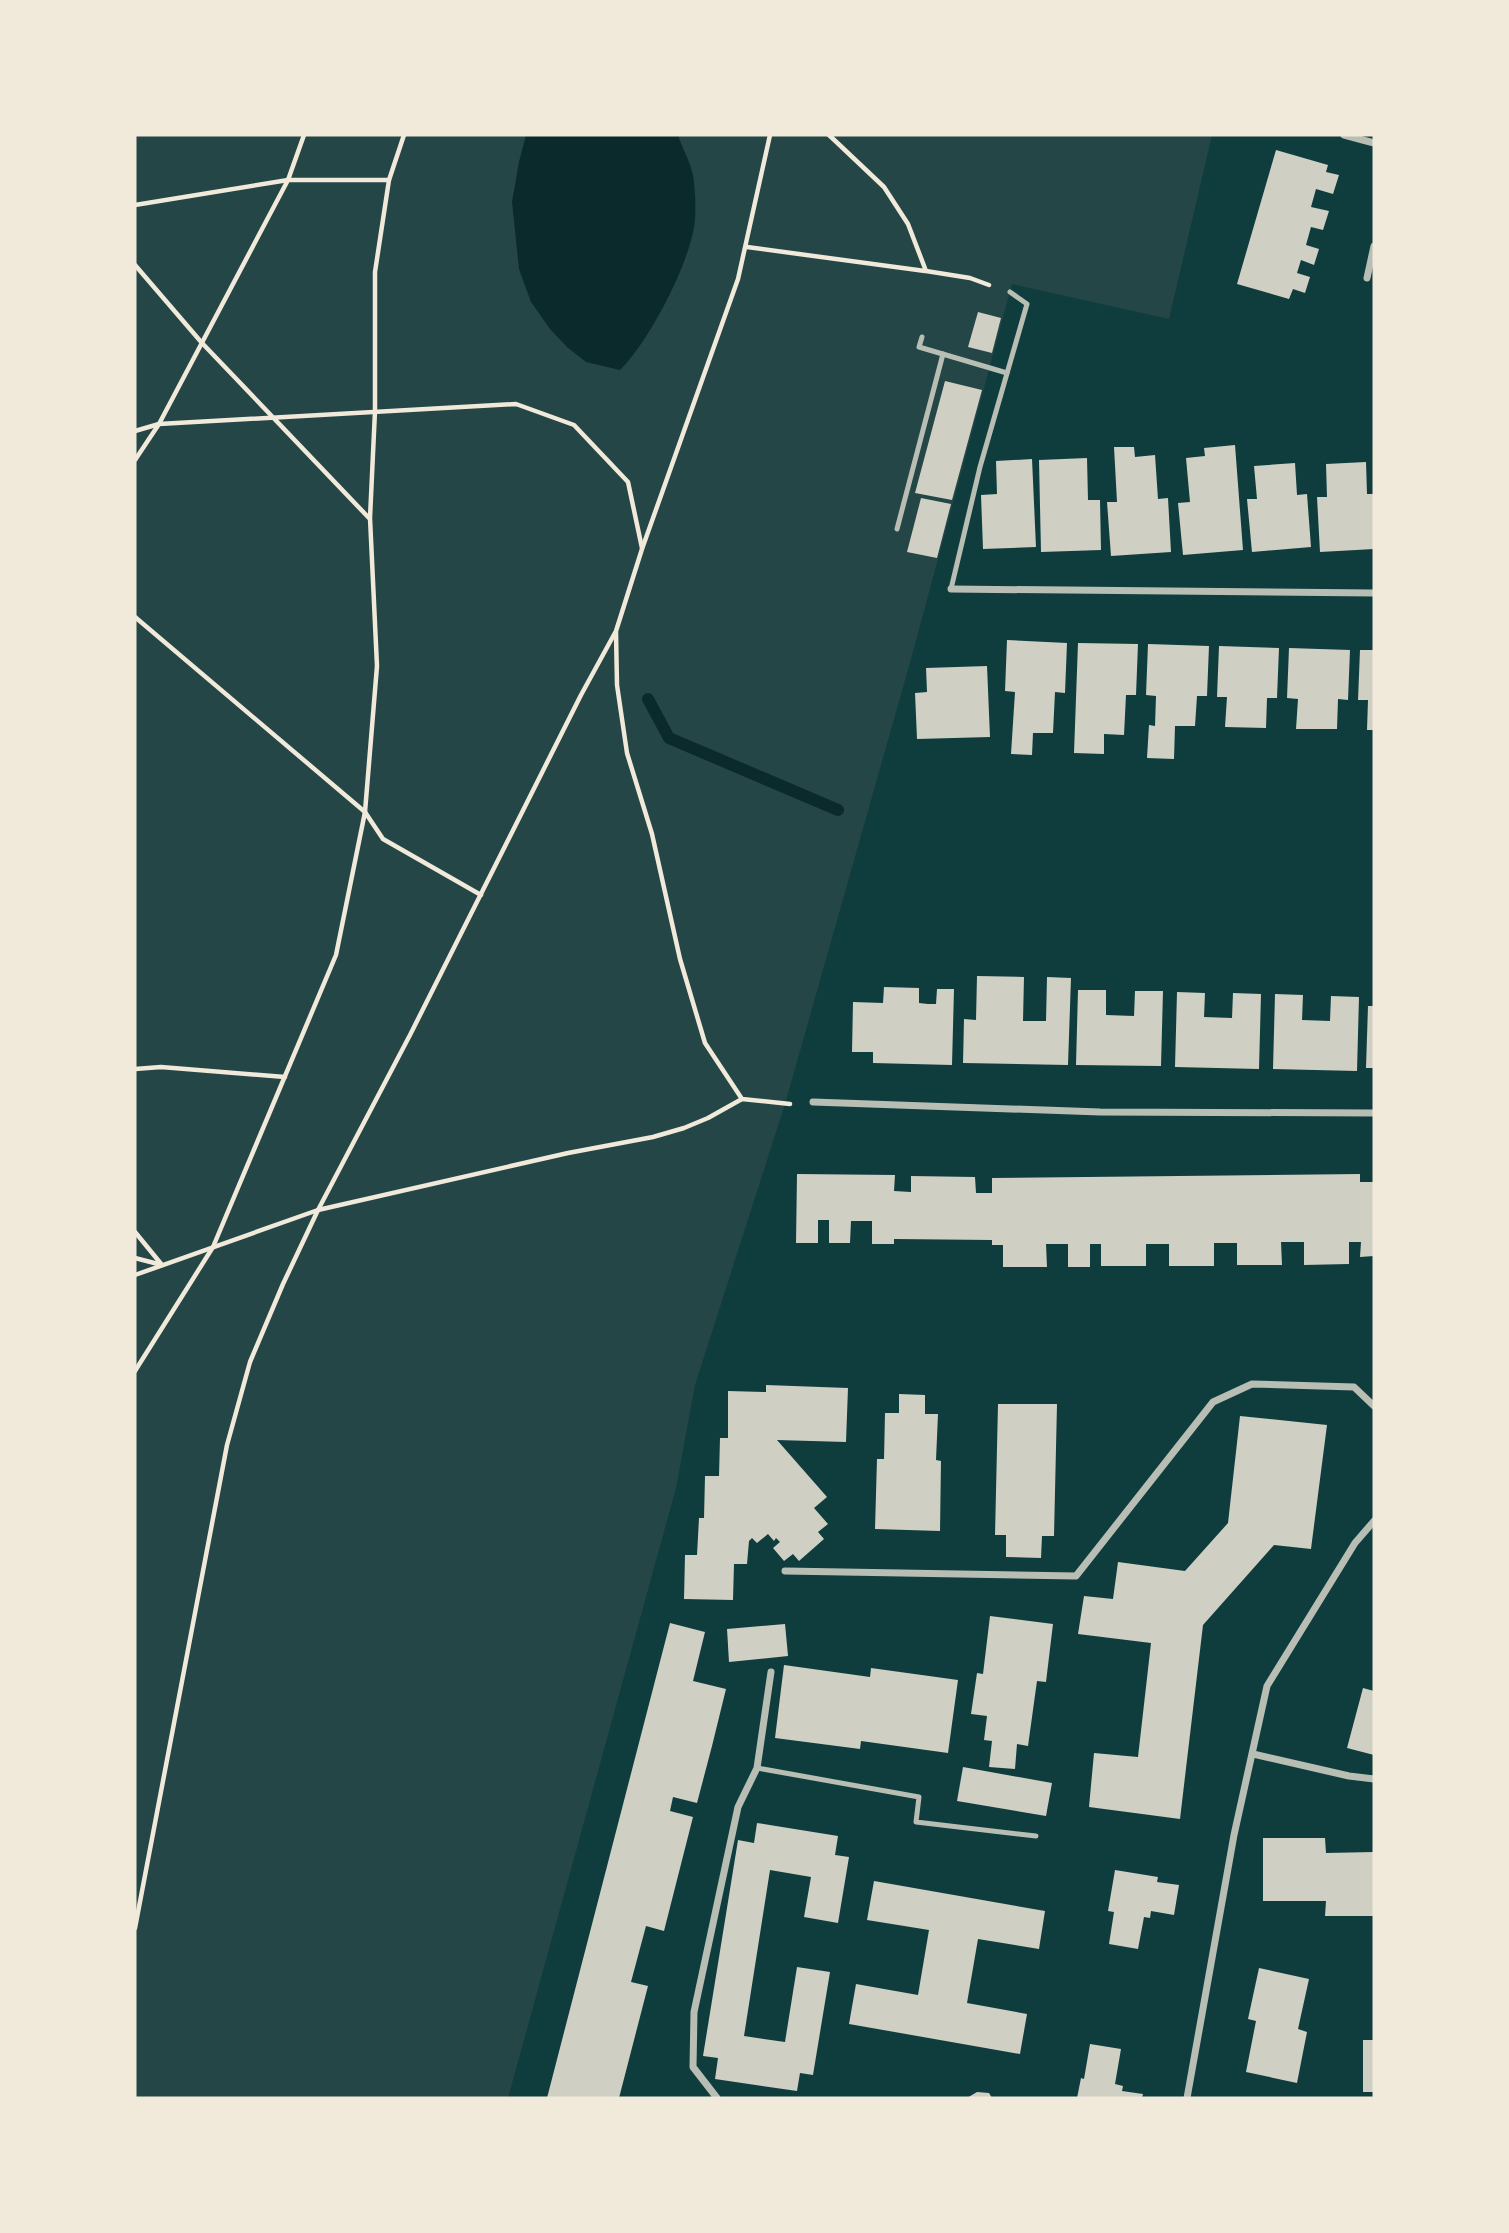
<svg xmlns="http://www.w3.org/2000/svg" width="1509" height="2233" viewBox="0 0 1509 2233" font-family="'Golos Text',sans-serif">
  <style>
    .green { fill: #244646 }
    .water { fill: #0a2a2b }
    .lines { fill: none; stroke-linecap: round; stroke-linejoin: round }
    .stream { stroke: #0a2a2b; stroke-width: 12 }
    .building { fill: #cfcfc3 }
    .path { stroke: #f1e9da; stroke-width: 4.5 }
    .service { stroke: #b8beb3; stroke-width: 5 }
    .minor { stroke: #b8beb3; stroke-width: 7 }
  </style>
  <rect width="100%" height="100%" fill="#0f3d3e"/>
  <!-- green -->
  <polygon class="green" points="135,135 1212,135 1169,319 1012,284 911,659 785,1104 695,1385 676,1488 508,2098 135,2098"/>
  <!-- water -->
  <path class="water" d="M526,135H678C682,148 690,161 693,175C695,188 696,205 695,218C693,258 649,342 620,370L586,362L567,347L550,329L531,302L519,269L512,202L519,162Z"/>
  <g class="lines">
    <!-- stream -->
    <polyline class="stream" points="648,699 669,738 838,810"/>
  </g>
  <!-- building -->
  <g class="building">
    <polygon points="1276,150 1328,165 1326,172 1339,175 1333,194 1316,189 1311,207 1329,211 1323,230 1311,227 1306,245 1319,249 1314,265 1301,260 1297,273 1310,277 1305,293 1293,289 1289,299 1237,284"/>
    <polygon points="978,312 1001,318 992,353 968,347"/>
    <polygon points="945,381 982,390 952,500 915,493"/>
    <polygon points="1235,445 1243,550 1183,555 1178,503 1190,502 1186,458 1205,456 1204,448"/>
    <polygon points="1114,447 1134,447 1135,457 1155,455 1158,499 1168,498 1171,552 1111,556 1107,502 1117,502"/>
    <polygon points="1087,458 1088,500 1100,500 1101,550 1041,552 1039,460"/>
    <polygon points="1032,459 1036,547 983,549 981,495 997,494 996,461"/>
    <polygon points="1366,462 1367,494 1374,494 1374,549 1320,552 1317,497 1327,497 1326,464"/>
    <polygon points="1295,463 1297,495 1307,494 1311,547 1252,552 1247,499 1257,499 1254,466"/>
    <polygon points="921,498 951,504 937,558 907,552"/>
    <polygon points="1007,640 1067,643 1065,693 1055,692 1053,733 1033,733 1032,755 1011,754 1015,692 1005,691"/>
    <polygon points="1078,643 1138,644 1136,695 1126,695 1124,735 1104,734 1104,754 1074,753"/>
    <polygon points="1148,644 1209,646 1207,696 1197,696 1195,726 1175,726 1174,759 1147,758 1149,725 1155,726 1156,696 1146,695"/>
    <polygon points="1219,646 1279,648 1277,698 1267,698 1266,728 1225,727 1227,697 1217,697"/>
    <polygon points="1289,648 1350,650 1348,700 1338,699 1337,729 1296,729 1298,699 1287,698"/>
    <polygon points="1360,650 1374,650 1374,730 1367,730 1368,700 1358,700"/>
    <polygon points="987,666 990,737 917,739 915,693 927,692 926,668"/>
    <polygon points="977,976 1024,977 1023,1021 1046,1021 1047,977 1071,978 1068,1065 963,1063 964,1019 976,1020"/>
    <polygon points="884,987 919,988 919,1003 928,1004 936,1004 937,989 954,989 952,1065 873,1063 873,1052 852,1052 853,1002 883,1003"/>
    <polygon points="1078,990 1106,990 1106,1015 1134,1016 1135,991 1163,991 1161,1066 1076,1065"/>
    <polygon points="1177,992 1205,993 1204,1017 1232,1018 1233,993 1261,994 1259,1069 1175,1067"/>
    <polygon points="1275,994 1303,995 1302,1020 1330,1021 1331,996 1359,997 1357,1071 1273,1069"/>
    <polygon points="1368,1006 1374,1006 1374,1068 1366,1068"/>
    <polygon points="797,1174 895,1175 894,1191 911,1192 911,1176 975,1177 976,1193 992,1193 992,1178 1360,1174 1360,1182 1374,1182 1374,1256 1360,1257 1361,1242 1349,1242 1349,1264 1304,1265 1304,1242 1281,1242 1282,1265 1237,1265 1237,1243 1214,1243 1214,1266 1169,1266 1169,1244 1146,1244 1146,1266 1101,1266 1101,1244 1090,1244 1090,1267 1068,1267 1068,1244 1046,1244 1047,1267 1003,1267 1003,1245 992,1245 992,1240 894,1239 894,1244 872,1244 872,1221 851,1221 850,1243 829,1243 829,1220 818,1220 818,1243 796,1243"/>
    <polygon points="766,1385 848,1388 846,1442 777,1440 827,1497 814,1508 828,1524 818,1532 824,1539 799,1561 793,1554 784,1561 773,1548 780,1542 776,1538 774,1541 768,1534 757,1543 752,1538 749,1541 747,1564 734,1564 733,1600 684,1599 685,1555 697,1555 699,1518 704,1518 705,1476 719,1476 720,1438 728,1438 728,1391 766,1392"/>
    <polygon points="899,1394 925,1395 925,1414 938,1414 936,1460 941,1461 940,1531 875,1529 877,1459 884,1459 885,1413 899,1413"/>
    <polygon points="998,1404 1057,1404 1054,1536 1042,1536 1041,1558 1006,1557 1006,1535 995,1535"/>
    <polygon points="1240,1416 1327,1425 1311,1549 1274,1545 1203,1625 1180,1819 1089,1807 1094,1753 1138,1757 1151,1643 1078,1634 1084,1596 1113,1599 1118,1562 1185,1571 1228,1523"/>
    <polygon points="990,1616 1053,1624 1046,1682 1037,1681 1028,1746 1017,1744 1015,1769 989,1767 992,1741 984,1740 987,1716 971,1714 977,1673 983,1674"/>
    <polygon points="670,1623 705,1632 693,1681 726,1689 712,1746 697,1803 673,1797 670,1811 693,1817 664,1931 646,1926 631,1982 648,1986 619,2098 547,2098"/>
    <polygon points="785,1624 788,1656 729,1662 727,1629"/>
    <polygon points="784,1665 870,1677 871,1668 958,1680 948,1753 861,1741 860,1749 775,1738"/>
    <polygon points="1363,1688 1374,1691 1374,1755 1347,1748"/>
    <polygon points="963,1767 1052,1783 1046,1816 957,1801"/>
    <polygon points="757,1823 838,1836 835,1855 849,1857 838,1923 804,1917 811,1877 770,1870 744,2036 785,2042 797,1967 830,1972 813,2075 800,2073 797,2091 715,2079 718,2058 703,2056 738,1840 754,1843"/>
    <polygon points="1263,1838 1325,1838 1326,1853 1374,1852 1374,1916 1325,1916 1326,1901 1263,1901"/>
    <polygon points="1115,1870 1158,1877 1157,1882 1179,1885 1174,1915 1151,1911 1150,1918 1144,1917 1138,1949 1109,1944 1114,1912 1108,1911"/>
    <polygon points="874,1881 1045,1911 1039,1949 978,1939 967,2003 1027,2014 1020,2054 849,2024 856,1984 918,1995 929,1930 867,1920"/>
    <polygon points="1259,1968 1309,1979 1298,2029 1307,2032 1297,2083 1246,2072 1256,2021 1248,2019"/>
    <rect x="1363" y="2040" width="11" height="52"/>
    <polygon points="1090,2044 1121,2049 1115,2084 1123,2086 1122,2091 1143,2094 1142,2098 1077,2098 1081,2078 1084,2079"/>
    <polygon points="977,2092 989,2093 992,2098 967,2098"/>
  </g>
  <g class="lines">
    <!-- path -->
    <g class="path">
      <polyline points="829,135 884,187 908,224 926,271 970,278 989,285"/>
      <polyline points="135,205 288,180 389,180"/>
      <polyline points="747,247 925,271"/>
      <polyline points="135,265 202,343 369,518"/>
      <polyline points="135,431 159,424 516,404 574,425 628,482 642,548"/>
      <polyline points="135,460 159,424 288,180 304,135"/>
      <polyline points="135,617 365,812 383,839 481,895"/>
      <polyline points="616,632 617,685 627,753 652,834 680,959 705,1043 742,1099 790,1104"/>
      <polyline points="135,1069 161,1067 285,1077"/>
      <polyline points="135,1232 162,1265 135,1258"/>
      <polyline points="135,1275 318,1210 568,1153 653,1137 684,1128 708,1118 742,1099"/>
      <polyline points="135,1371 213,1247 336,955 365,812 377,666 370,518 375,411 375,272 389,180 404,135"/>
      <polyline points="135,1928 227,1445 250,1362 283,1284 318,1210 410,1035 581,695 616,631 642,549 738,279 770,135"/>
    </g>
    <!-- service -->
    <g class="service">
      <polyline points="922,337 919,347 1007,373"/>
      <polyline points="897,529 943,354"/>
      <polyline points="951,589 980,467 1027,304 1010,292"/>
      <polyline points="757,1768 919,1797 916,1822 1036,1836"/>
    </g>
    <!-- minor -->
    <g class="minor">
      <polyline points="1344,135 1374,143"/>
      <polyline points="1367,278 1374,246"/>
      <polyline points="951,589 1374,593"/>
      <polyline points="813,1102 1100,1112 1374,1113"/>
      <polyline points="785,1571 1076,1576 1213,1402 1252,1384 1354,1387 1374,1406"/>
      <polyline points="1253,1754 1349,1776 1374,1779"/>
      <polyline points="717,2098 693,2067 694,2012 738,1807 757,1768 771,1672"/>
      <polyline points="1187,2098 1234,1835 1267,1686 1355,1543 1374,1521"/>
    </g>
  </g>
  <!-- border -->
  <rect width="1509" height="2233" fill="none" stroke="#f1e9da" stroke-width="273"/>
</svg>
